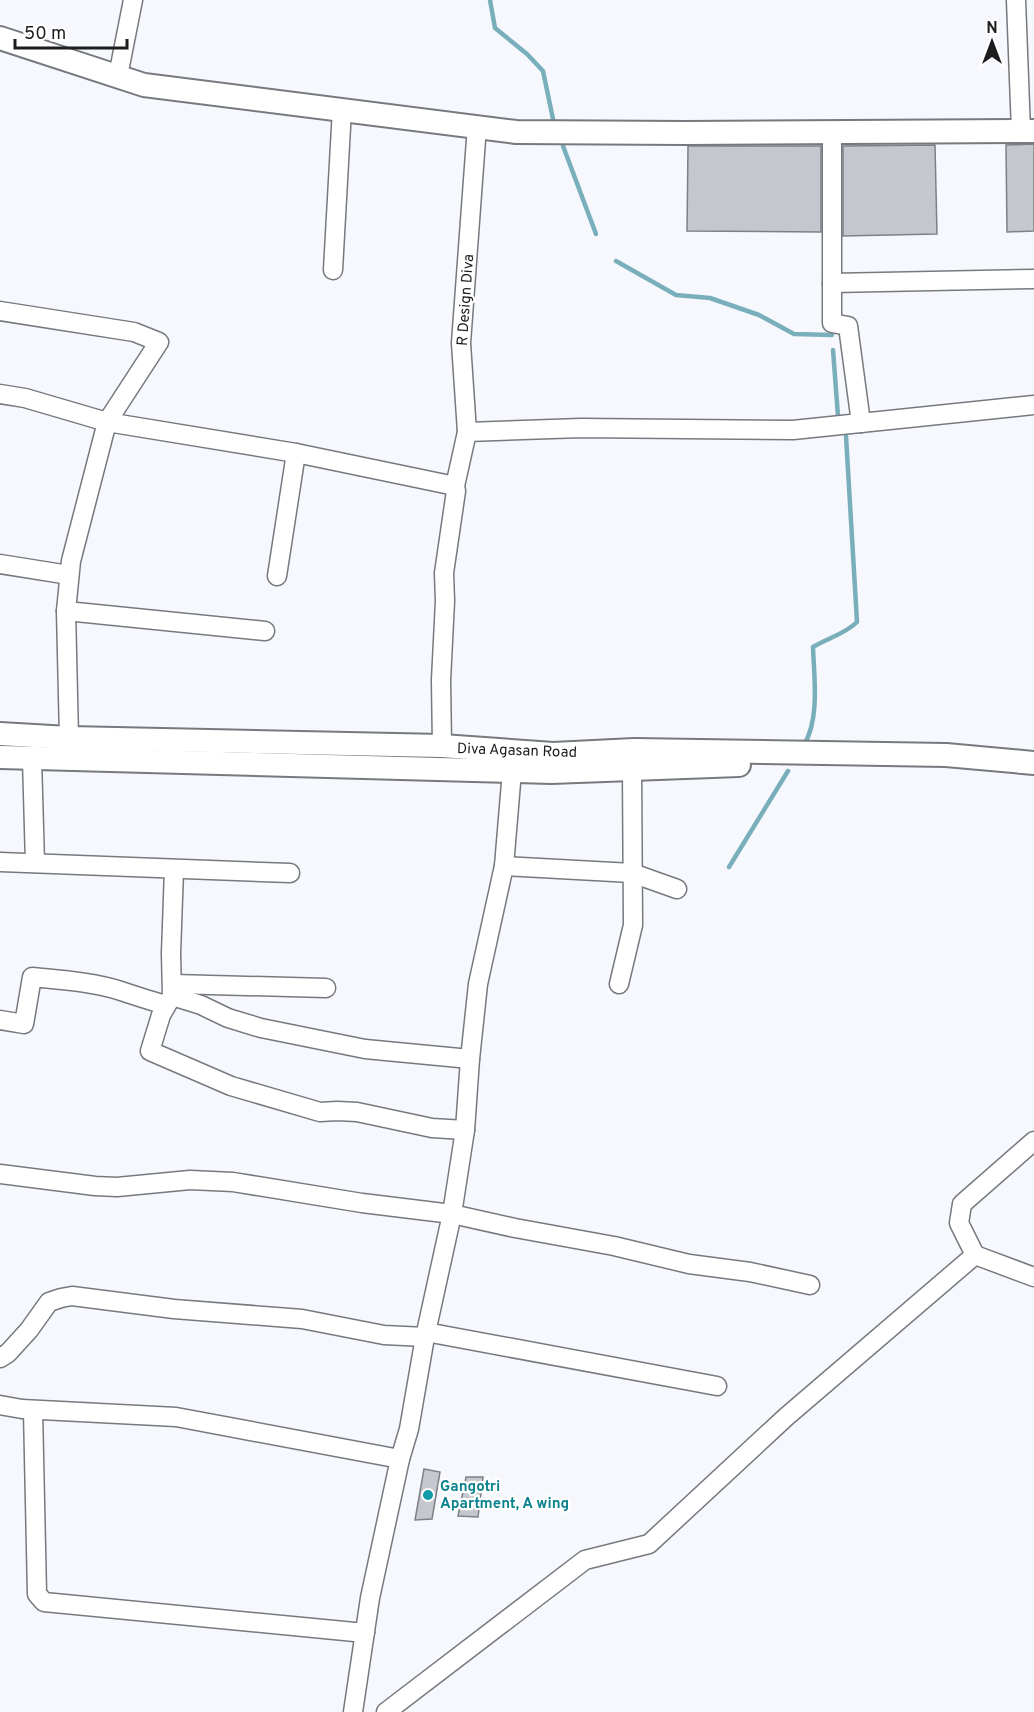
<svg xmlns="http://www.w3.org/2000/svg" width="1034" height="1712" viewBox="0 0 1034 1712" font-family="Overpass,sans-serif">
  <style>
    .lines { fill: none; stroke-linecap: round; stroke-linejoin: round }
    .stream { stroke: #79afbb; stroke-width: 4.5 }
    .building { fill: #c4c7cd; stroke: #7e8085; stroke-width: 1.5 }
    .minor-casing { stroke: #76797d; stroke-width: 21 }
    .tertiary-casing { stroke: #76797d; stroke-width: 26 }
    .minor { stroke: #fff; stroke-width: 18 }
    .tertiary { stroke: #fff; stroke-width: 22 }
    .culture-dot { fill: #0f9aa8; stroke: #fff; stroke-width: 2 }
    .labels { text-anchor: middle; stroke-width: 4.5; stroke-linejoin: round; paint-order: stroke }
    .street-label { font-size: 15px; fill: #1c1d1f; stroke: #fff }
    .culture-label { font-size: 15px; font-weight: bold; fill: #0d838f; stroke: #fff; text-anchor: start }
  </style>
  <rect width="100%" height="100%" fill="#f6f8fe"/>
  <g class="lines">
    <!-- stream -->
    <g class="stream">
      <polyline points="490,0 495,28 527,54 543,71 553,119"/>
      <polyline points="563,146 596,234"/>
      <polyline points="616,261 676,295 710,298 759,315 794,334 832,335"/>
      <polyline points="833,350 838,416"/>
      <path d="M804,745C820,718 814,677 813,647C828,638 845,634 857,622L846,436"/>
      <polyline points="729,867 788,771"/>
    </g>
  </g>
  <!-- building -->
  <g class="building">
    <polygon points="1034,144 1034,231 1007,232 1006,145"/>
    <polygon points="935,145 937,234 843,236 843,146"/>
    <polygon points="688,146 821,146 821,232 687,231"/>
    <polygon points="424,1469 440,1472 432,1519 415,1520"/>
    <polygon points="466,1477 483,1477 478,1517 458,1516"/>
  </g>
  <g class="lines">
    <!-- minor casing -->
    <g class="minor-casing">
      <g id="minor">
        <polyline points="1016,0 1021,131"/>
        <polyline points="118,76 133,0"/>
        <polyline points="477,126 461,343 467,432 581,428 793,430 1034,405"/>
        <polyline points="832,132 832,323 848,326 861,423"/>
        <polyline points="333,270 342,109"/>
        <polyline points="832,283 1034,279"/>
        <polyline points="0,311 134,332 159,342 107,422 71,561 66,611 69,738"/>
        <polyline points="0,394 25,398 107,422 296,453 455,486"/>
        <polyline points="0,564 69,575"/>
        <polyline points="277,576 296,453"/>
        <polyline points="66,611 265,631"/>
        <polyline points="442,746 441,680 445,601 444,573 456,491 455,486 467,432"/>
        <polyline points="32,759 35,863"/>
        <polyline points="0,862 290,873"/>
        <polyline points="504,866 632,873 677,889"/>
        <polyline points="174,870 171,953 172,996 161,1015 150,1051 231,1086 320,1112 337,1111 357,1112 432,1128 465,1130"/>
        <polyline points="173,984 326,988"/>
        <polyline points="619,984 633,925 632,770 633,757"/>
        <polyline points="172,996 201,1005 228,1018 261,1028 365,1049 470,1059"/>
        <path d="M0,1020L24,1024L32,977C61,980 93,982 121,991C136,996 151,1001 166,1005"/>
        <polyline points="0,1174 95,1186 117,1187 190,1180 233,1182 362,1203 452,1214 515,1228 614,1246 689,1264 750,1272 810,1285"/>
        <polyline points="975,1255 1034,1277"/>
        <polyline points="426,1332 717,1386"/>
        <polyline points="0,1358 8,1353 29,1330 49,1302 61,1298 72,1296 174,1309 302,1319 384,1335 425,1337"/>
        <polyline points="0,1405 22,1409 176,1417 400,1459"/>
        <polyline points="33,1410 37,1594 44,1602 365,1633"/>
        <polyline points="353,1712 370,1598 400,1459 409,1429 425,1337 452,1214 465,1130 470,1059 478,984 504,866 513,759"/>
        <polyline points="386,1712 585,1560 649,1544 786,1417 975,1255 959,1223 962,1204 1034,1141"/>
      </g>
    </g>
    <!-- tertiary casing -->
    <g class="tertiary-casing">
      <g id="tertiary">
        <polyline points="0,38 144,85 516,132 685,133 1034,131"/>
        <polyline points="0,734 69,738 442,746 553,754 634,750 946,755 1034,763"/>
        <polyline points="0,757 551,772 739,765"/>
      </g>
    </g>
    <!-- minor -->
    <use href="#minor" class="minor"/>
    <!-- tertiary -->
    <use href="#tertiary" class="tertiary"/>
  </g>
  <!-- markers -->
  <circle class="culture-dot" cx="428" cy="1495" r="6"/>
  <g class="labels">
    <!-- street labels -->
    <g class="street-label">
      <text transform="translate(465 300) rotate(-86)" y="5">R Design Diva</text>
      <text transform="translate(517 750) rotate(2)" y="5">Diva Agasan Road</text>
    </g>
    <!-- culture labels -->
    <g class="culture-label">
      <text x="440" y="1491">Gangotri<tspan x="440" dy="17">Apartment, A wing</tspan></text>
    </g>
  </g>
  <!-- north arrow -->
  <g transform="translate(992 42)" stroke="#ffffff" stroke-width="4.5" paint-order="stroke">
  <path d="M0-4.5L10 22L0 15L-10 22Z" fill="#1c1d1f"/>
  <text y="-9" font-size="16" font-weight="bold" text-anchor="middle" fill="#1c1d1f">N</text>
  </g>
  <!-- scale -->
  <path d="M15 39v9h112v-9" fill="none" stroke="#1c1d1f" stroke-width="3"/>
  <text x="24" y="39" font-size="18" fill="#1c1d1f" stroke="#ffffff" stroke-width="4.5" paint-order="stroke">50 m</text>
</svg>
